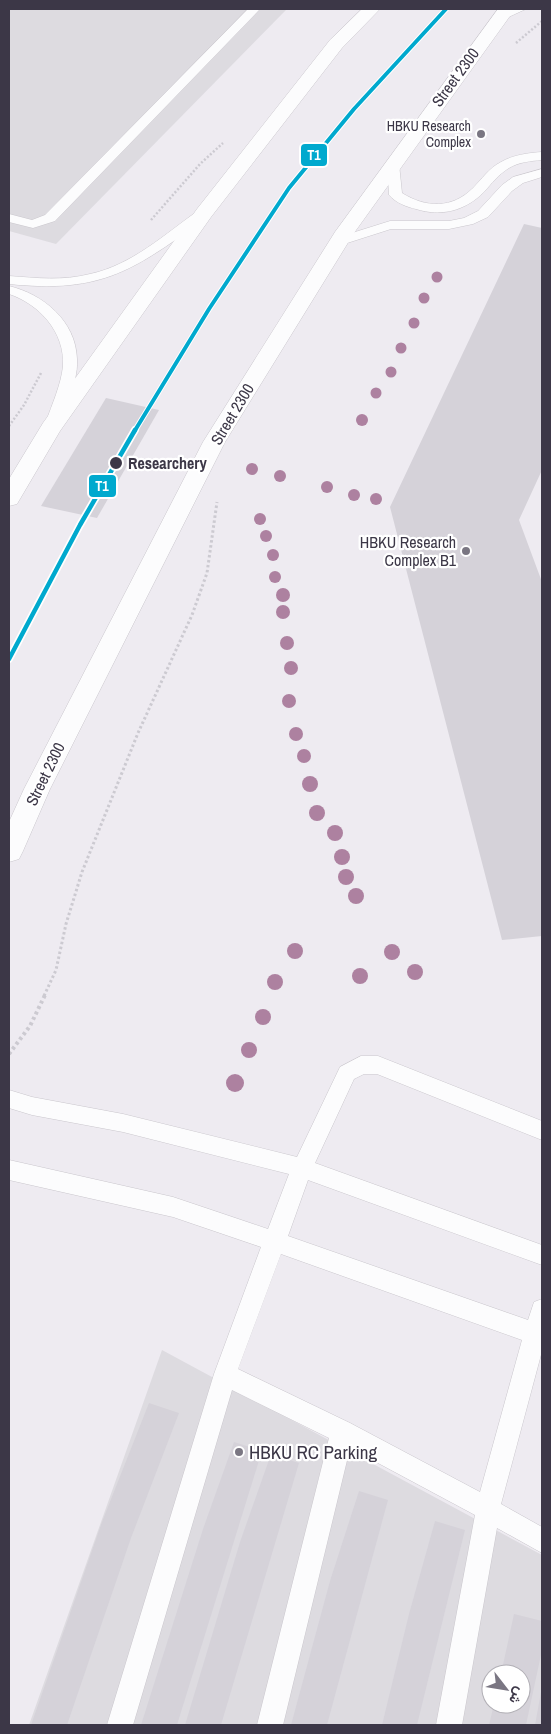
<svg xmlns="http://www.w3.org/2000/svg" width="551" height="1734" viewBox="0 0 551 1734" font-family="'Archivo Narrow',Vazirmatn,sans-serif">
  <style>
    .parking { fill: #dddbe0; fill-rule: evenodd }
    .building { fill: #d5d2d9 }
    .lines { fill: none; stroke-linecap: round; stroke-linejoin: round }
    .lane-casing { stroke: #cac7cd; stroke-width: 1 }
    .street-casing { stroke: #cac7cd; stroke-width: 1 }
    .path-far2 { stroke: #cccad1; stroke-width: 2.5; stroke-dasharray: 2 2; stroke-linecap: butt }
    .path-far1 { stroke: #cccad1; stroke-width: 3; stroke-dasharray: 2.5 2.5; stroke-linecap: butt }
    .path { stroke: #cccad1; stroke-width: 4; stroke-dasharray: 3 3; stroke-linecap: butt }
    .lane { fill: #fcfcfd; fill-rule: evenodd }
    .street { fill: #fcfcfd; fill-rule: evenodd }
    .tram-1-far1-casing { stroke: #fff; stroke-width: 6 }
    .tram-1-casing { stroke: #fff; stroke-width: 8 }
    .tram-1-far1 { stroke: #00a9ce; stroke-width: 4 }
    .tram-1 { stroke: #00a9ce; stroke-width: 4.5 }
    .tree { fill: #ad81a0 }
    .poi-dot { fill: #7a7682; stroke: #fff; stroke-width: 2 }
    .stop-dot { fill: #3c3747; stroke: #fff; stroke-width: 2 }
    .labels { text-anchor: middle; stroke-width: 4.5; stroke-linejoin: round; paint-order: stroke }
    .far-poi-label { font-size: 14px; fill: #3c3747; stroke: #fff; text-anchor: end }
    .street-label { font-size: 16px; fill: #3c3747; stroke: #fff }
    .stop-label { font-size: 16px; font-weight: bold; fill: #3c3747; stroke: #fff; text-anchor: start }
    .poi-label { font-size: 16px; fill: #3c3747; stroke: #fff; text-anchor: end }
    .near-poi-label { font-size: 19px; fill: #3c3747; stroke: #fff; text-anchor: start }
    .line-badge { stroke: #fff; stroke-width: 2 }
    .badge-label { font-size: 14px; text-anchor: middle; font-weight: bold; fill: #fff }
  </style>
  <rect width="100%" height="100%" fill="#eeebf1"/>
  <!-- parking -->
  <g class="parking">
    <polygon points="9,9 287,9 56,244 9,231"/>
    <path d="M162,1350L542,1555V1725H29ZM491,1674H521V1704H491Z"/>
  </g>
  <!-- building -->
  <g class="building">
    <polygon points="524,224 542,228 542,470 519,520 542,582 542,936 502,940 390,507"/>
    <polygon points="106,398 159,410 97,518 41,506"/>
    <polygon points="149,1403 179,1413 131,1538 67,1725 31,1725 102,1522"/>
    <polygon points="234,1442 262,1451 177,1725 141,1725 203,1529"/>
    <polygon points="271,1454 299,1463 221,1725 185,1725 240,1542"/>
    <polygon points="359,1491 388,1500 327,1725 291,1725 330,1581"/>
    <polygon points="435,1521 465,1530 417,1725 382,1725 409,1614"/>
    <polygon points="514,1614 542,1621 542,1650 526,1725 489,1725 494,1704 521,1704 521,1674 501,1674"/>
    <polygon points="541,1692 542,1725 535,1725"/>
  </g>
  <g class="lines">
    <!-- lane casing -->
    <g class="lane-casing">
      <g id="lane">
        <polygon points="248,9 260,9 55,221 33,228 9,222 9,214 32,220 45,215"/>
        <polygon points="510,9 526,9 502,20 494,20 492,18"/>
        <path d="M542,152V160C531,161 519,162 509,168C499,174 491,184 484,192C465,211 441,217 416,209C407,207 396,203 389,195L387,164L388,161L393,160L399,164L402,193C426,208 452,209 473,188C482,179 489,168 501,162C513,155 528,153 542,152Z"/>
        <polygon points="542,169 542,177 523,183 512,191 488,217 473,224 449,229 391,229 341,245 334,241 336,238 390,221 449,221 464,218 478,211 502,185 513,177"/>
        <path d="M204,209L211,213L209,216C135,269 104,294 9,284V276C36,278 63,281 90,274C132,265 165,234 199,210Z"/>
        <path d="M9,286C43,294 76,321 77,359C78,373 73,387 69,400C66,409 64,418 59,425H49L46,422C52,404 61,385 63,366C65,332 39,304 9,294Z"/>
        <path d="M361,1056H378L542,1121V1140L377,1074H364L354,1079L315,1163L542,1245V1265L308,1180L288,1236L528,1320L534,1302L542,1299V1351L501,1504L542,1527V1553L497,1528L462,1725H436L475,1515L350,1448L283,1725H257L329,1438L232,1390L133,1725H107L214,1374L261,1247L173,1217L9,1180V1160L173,1197L268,1229L289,1174L123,1132L32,1115L9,1108V1090L32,1097L123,1114L297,1157L340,1067ZM281,1254L522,1340L480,1492L350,1423L238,1369Z"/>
      </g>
    </g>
    <!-- street casing -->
    <g class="street-casing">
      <g id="street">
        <polygon points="362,9 380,9 342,48 211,217 60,431 17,504 9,506 9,479 43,423 197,209 330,40"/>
        <polygon points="498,9 515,9 354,233 225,442 50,789 23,851 19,859 9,862 9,822 24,789 203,442 335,232"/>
      </g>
    </g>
    <!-- path-far2 -->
    <g class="path-far2">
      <polyline points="516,43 542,21"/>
      <polyline points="151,220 200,164 223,143"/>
      <polyline points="9,426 24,405 41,373"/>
    </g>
    <!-- path-far1 -->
    <polyline class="path-far1" points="44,996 56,970 66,924 82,872 138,733 192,615 207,573 217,502"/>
    <!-- path -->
    <polyline class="path" points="9,1054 30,1026 45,995"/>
    <!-- lane -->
    <use href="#lane" class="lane"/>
    <!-- street -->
    <use href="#street" class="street"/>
    <!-- tram-1-far1 casing -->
    <g class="tram-1-far1-casing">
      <polyline id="tram-1-far1" points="134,432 209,309 289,188 354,109 446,9"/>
    </g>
    <!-- tram-1 casing -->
    <g class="tram-1-casing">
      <polyline id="tram-1" points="9,659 80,525 135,430"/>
    </g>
    <!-- tram-1-far1 -->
    <use href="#tram-1-far1" class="tram-1-far1"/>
    <!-- tram-1 -->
    <use href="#tram-1" class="tram-1"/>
  </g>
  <!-- trees -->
  <g class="tree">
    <circle cx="437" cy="277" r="5.5"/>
    <circle cx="424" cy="298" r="5.5"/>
    <circle cx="414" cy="323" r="5.5"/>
    <circle cx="401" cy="348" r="5.5"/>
    <circle cx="391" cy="372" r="5.5"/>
    <circle cx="376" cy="393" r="5.5"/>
    <circle cx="362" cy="420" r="6"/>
    <circle cx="252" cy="469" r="6"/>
    <circle cx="280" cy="476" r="6"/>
    <circle cx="327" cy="487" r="6"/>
    <circle cx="354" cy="495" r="6"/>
    <circle cx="376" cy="499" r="6"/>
    <circle cx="260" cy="519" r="6"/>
    <circle cx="266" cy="536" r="6"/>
    <circle cx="273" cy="555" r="6"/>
    <circle cx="275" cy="577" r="6"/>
    <circle cx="283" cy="595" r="7"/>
    <circle cx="283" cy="612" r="7"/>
    <circle cx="287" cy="643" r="7"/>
    <circle cx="291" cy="668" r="7"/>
    <circle cx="289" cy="701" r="7"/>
    <circle cx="296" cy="734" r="7"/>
    <circle cx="304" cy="756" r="7"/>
    <circle cx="310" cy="784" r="8"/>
    <circle cx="317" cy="813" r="8"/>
    <circle cx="335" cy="833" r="8"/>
    <circle cx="342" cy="857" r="8"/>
    <circle cx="346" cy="877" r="8"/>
    <circle cx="356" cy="896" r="8"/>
    <circle cx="295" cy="951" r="8"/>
    <circle cx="392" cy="952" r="8"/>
    <circle cx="415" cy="972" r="8"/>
    <circle cx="360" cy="976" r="8"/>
    <circle cx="275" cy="982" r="8"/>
    <circle cx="263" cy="1017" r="8"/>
    <circle cx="249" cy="1050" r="8"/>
    <circle cx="235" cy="1083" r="9"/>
  </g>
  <!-- markers -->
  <g class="poi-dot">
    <circle cx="481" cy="134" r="5"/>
    <circle cx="466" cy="551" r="5"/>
    <circle cx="239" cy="1452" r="5"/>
  </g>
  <circle class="stop-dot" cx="116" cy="463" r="7"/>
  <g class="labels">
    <!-- far-poi labels -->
    <g class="far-poi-label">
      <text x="471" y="131">HBKU Research<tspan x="471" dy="16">Complex</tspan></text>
    </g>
    <!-- street labels -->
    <g class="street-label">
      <text transform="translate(455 77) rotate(-54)" y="6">Street 2300</text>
      <text transform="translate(232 414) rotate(-59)" y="6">Street 2300</text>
      <text transform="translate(45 774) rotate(-64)" y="6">Street 2300</text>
    </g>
    <!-- stop labels -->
    <g class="stop-label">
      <text x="128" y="469">Researchery</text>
    </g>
    <!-- poi labels -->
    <g class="poi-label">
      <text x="456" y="548">HBKU Research<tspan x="456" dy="18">Complex B1</tspan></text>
    </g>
    <!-- near-poi labels -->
    <g class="near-poi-label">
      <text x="249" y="1459">HBKU RC Parking</text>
    </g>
  </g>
  <g class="line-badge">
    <rect x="300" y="143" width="28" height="24" rx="5" fill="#00a9ce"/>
    <rect x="88" y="474" width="29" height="24" rx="5" fill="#00a9ce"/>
  </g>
  <g class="badge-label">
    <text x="314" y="160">T1</text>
    <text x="102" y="491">T1</text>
  </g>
  <!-- border -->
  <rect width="551" height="1734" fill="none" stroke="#3c3747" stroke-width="20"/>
  <!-- north arrow -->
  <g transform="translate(506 1689) rotate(121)"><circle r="24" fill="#ffffff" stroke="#b1afb5"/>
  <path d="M0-4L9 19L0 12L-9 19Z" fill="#7a7682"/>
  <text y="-8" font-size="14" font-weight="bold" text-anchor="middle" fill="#3c3747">ش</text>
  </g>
</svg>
